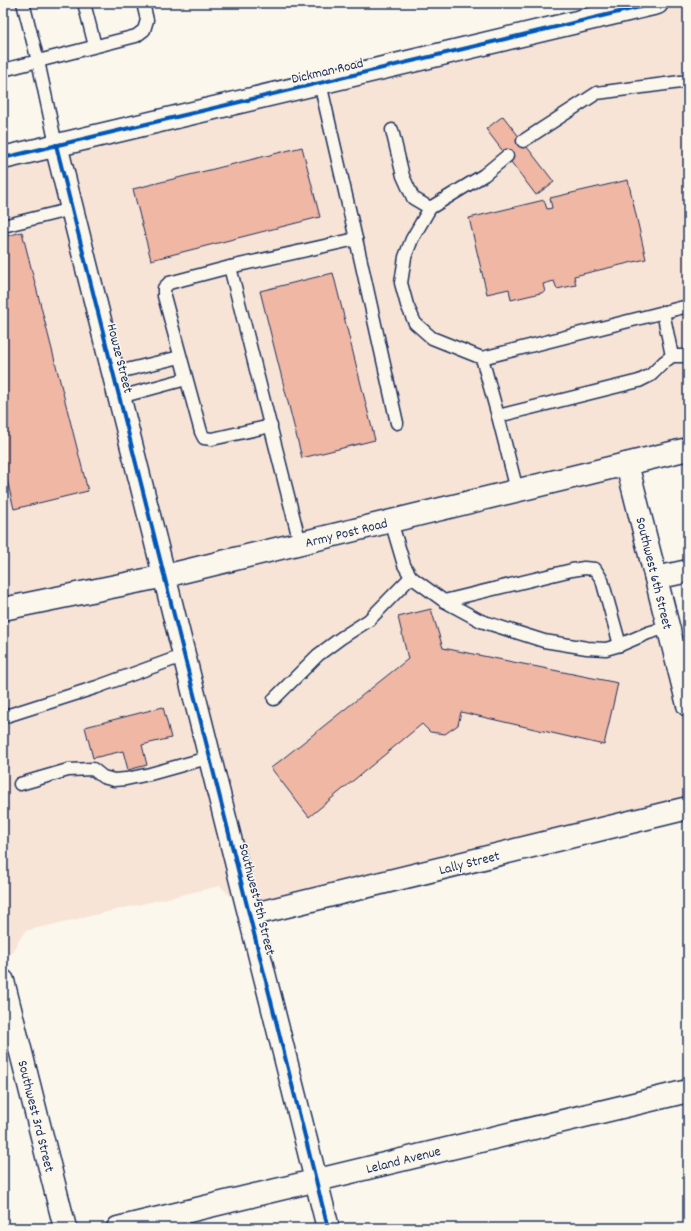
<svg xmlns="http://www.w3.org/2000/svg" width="691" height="1231" viewBox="0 0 691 1231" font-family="Dekko,sans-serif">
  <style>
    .built { fill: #f7e4d6 }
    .building { fill: #efb7a4; stroke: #1b2f5e }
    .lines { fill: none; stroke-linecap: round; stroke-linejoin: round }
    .lane-casing { stroke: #1b2f5e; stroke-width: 15 }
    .street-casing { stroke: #1b2f5e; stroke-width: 25 }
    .secondary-casing { stroke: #1b2f5e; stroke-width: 25 }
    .lane { stroke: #fbf7ec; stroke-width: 12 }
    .street { stroke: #fbf7ec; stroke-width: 22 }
    .secondary { stroke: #fbf7ec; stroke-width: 22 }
    .cycleway-casing { stroke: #fbf7ec; stroke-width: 6 }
    .cycleway { stroke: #0057b8; stroke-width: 4 }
    .labels { text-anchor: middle; stroke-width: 3; stroke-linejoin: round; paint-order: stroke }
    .street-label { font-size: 14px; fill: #1b2f5e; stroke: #fbf7ec }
  </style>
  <rect width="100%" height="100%" fill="#fbf7ec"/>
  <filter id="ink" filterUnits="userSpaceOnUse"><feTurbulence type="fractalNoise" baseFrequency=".025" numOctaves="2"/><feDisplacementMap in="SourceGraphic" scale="8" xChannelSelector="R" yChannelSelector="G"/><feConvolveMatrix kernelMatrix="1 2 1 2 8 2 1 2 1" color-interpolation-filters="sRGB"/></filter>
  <g filter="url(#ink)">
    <!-- built -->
    <polygon class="built" points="657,3 688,3 688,449 628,464 688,705 688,807 250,915 220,886 25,931 3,966 3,158"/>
    <!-- building -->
    <g class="building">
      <polygon points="503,116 554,182 536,195 486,129"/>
      <polygon points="302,147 320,217 151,260 133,189"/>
      <polygon points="628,180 646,259 574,276 576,285 557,289 554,281 543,284 545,292 511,300 509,289 487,294 469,218 544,200 547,209 552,208 550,198"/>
      <polygon points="22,232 88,491 14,509 3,463 3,237"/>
      <polygon points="333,273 375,440 302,458 260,291"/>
      <polygon points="431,609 443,648 618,683 604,745 461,712 458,725 445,734 430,732 422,724 309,817 271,768 408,659 398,617"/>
      <polygon points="163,707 171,738 142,745 147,765 128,770 123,751 93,758 85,727"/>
    </g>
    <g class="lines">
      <!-- lane casing -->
      <g class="lane-casing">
        <g id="lane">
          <polyline points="23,3 38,61 56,145"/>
          <polyline points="84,3 95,46"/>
          <polyline points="3,70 136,36 144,30 147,20 143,3"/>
          <polyline points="392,130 403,176 413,198 430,208"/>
          <polyline points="523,141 597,93 688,81"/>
          <polyline points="507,156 484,175 430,208 412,239 405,257 401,283 407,305 415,323 432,338 482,358 498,416 517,490"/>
          <polyline points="3,226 72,209"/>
          <polyline points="356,239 397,423"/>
          <polyline points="230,267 169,283 164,288 164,296 201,432 204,438 212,439 271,426"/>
          <polyline points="663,312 672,356"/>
          <polyline points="482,358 688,306"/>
          <polyline points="114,373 180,357"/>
          <polyline points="120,397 186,379"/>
          <polyline points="498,416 639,381 651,375 664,362 672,356 688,356"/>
          <polyline points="391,521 404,565 411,577 444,601 481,621 544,641 587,648 606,649 620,645 648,633 668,627"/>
          <polyline points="300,543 230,267 356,239 320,83"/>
          <polyline points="444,601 572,570 584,568 595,569 602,580 620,645"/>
          <polyline points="274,699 318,655 341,638 369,620 411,577"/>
          <polyline points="3,717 97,687 185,655"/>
          <polyline points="20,784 68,770 93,769 103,777 114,780 126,779 150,774 211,757"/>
        </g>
      </g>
      <!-- street casing -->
      <g class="street-casing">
        <g id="street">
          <polyline points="56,145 328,1228"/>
          <polyline points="3,158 657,3"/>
          <polyline points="627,464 688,705"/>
          <polyline points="656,578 688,571"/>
          <polyline points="250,915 688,808"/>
          <polyline points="3,981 65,1228"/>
          <polyline points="118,1228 688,1091"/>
        </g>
      </g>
      <!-- secondary casing -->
      <g class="secondary-casing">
        <polyline id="secondary" points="3,609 165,576 688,449"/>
      </g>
      <!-- lane -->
      <use href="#lane" class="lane"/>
      <!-- street -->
      <use href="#street" class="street"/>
      <!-- secondary -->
      <use href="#secondary" class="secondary"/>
      <!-- cycleway casing -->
      <g class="cycleway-casing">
        <g id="cycleway">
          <polyline points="56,145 328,1228"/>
          <polyline points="3,158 657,3"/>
        </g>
      </g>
      <!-- cycleway -->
      <use href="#cycleway" class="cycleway"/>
    </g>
  </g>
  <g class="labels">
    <!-- street labels -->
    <g class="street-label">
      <text transform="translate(327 70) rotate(-13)" y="5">Dickman Road</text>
      <text transform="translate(121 358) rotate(76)" y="5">Howze Street</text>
      <text transform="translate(346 532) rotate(-14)" y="5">Army Post Road</text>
      <text transform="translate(655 573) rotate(76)" y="5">Southwest 6th Street</text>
      <text transform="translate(469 862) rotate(-14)" y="5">Lally Street</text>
      <text transform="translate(258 899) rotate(76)" y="5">Southwest 5th Street</text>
      <text transform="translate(37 1116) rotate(76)" y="5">Southwest 3rd Street</text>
      <text transform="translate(403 1159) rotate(-14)" y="5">Leland Avenue</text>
    </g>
  </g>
  <!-- margin -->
  <rect width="691" height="1231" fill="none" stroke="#fbf7ec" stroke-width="16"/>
  <rect x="8" y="8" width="675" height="1215" fill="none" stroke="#1b2f5e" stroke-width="1.5" filter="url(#ink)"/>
</svg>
